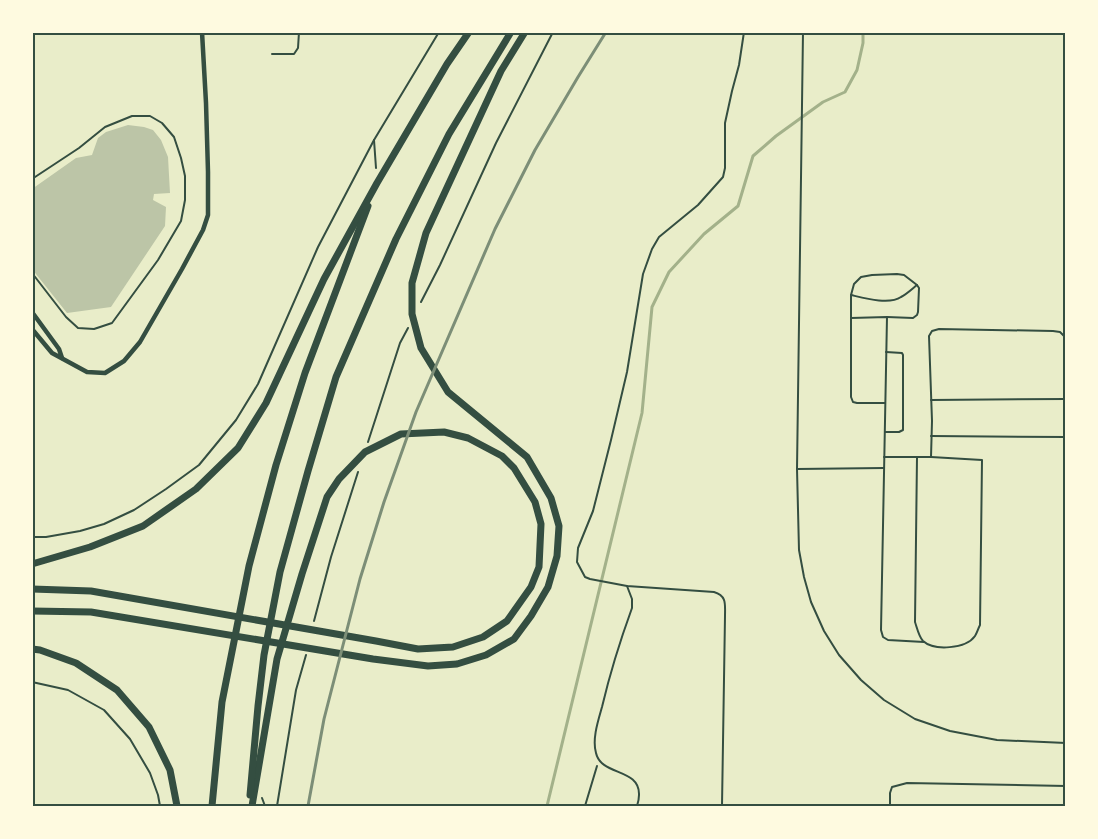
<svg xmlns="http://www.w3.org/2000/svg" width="1098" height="839" viewBox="0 0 1098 839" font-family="Ubuntu,sans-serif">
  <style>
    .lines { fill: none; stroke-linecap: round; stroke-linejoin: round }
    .stream { stroke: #a3b18a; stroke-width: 3 }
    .building { fill: #bcc5a7 }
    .path { stroke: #344e41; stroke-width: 2 }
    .service { stroke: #344e41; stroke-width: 2 }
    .minor { stroke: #344e41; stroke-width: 4.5 }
    .trunk { stroke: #344e41; stroke-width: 7 }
    .rail { stroke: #7c8e77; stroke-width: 3 }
    .neatline { fill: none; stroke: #344e41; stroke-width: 2 }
  </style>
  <rect width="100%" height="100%" fill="#e9edc9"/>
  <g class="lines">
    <!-- stream -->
    <polyline class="stream" points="547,806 642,413 652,307 669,272 704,234 738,206 753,156 776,136 823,102 845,92 857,70 863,43 863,32"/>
  </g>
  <!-- building -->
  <polygon class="building" points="128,125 144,127 153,130 161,140 168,157 170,193 154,194 153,200 166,207 165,226 111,307 67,313 32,269 32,189 76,158 92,155 98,138 106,132"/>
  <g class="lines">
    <!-- path -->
    <g class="path">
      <polyline points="374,140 376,168"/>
      <polyline points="421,302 440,265 496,143 553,32"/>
      <polyline points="368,442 400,343 408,328"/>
      <polyline points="32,537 46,537 80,531 104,524 134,510 166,489 199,465 236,420 258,384 318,247 374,140 439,32"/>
      <polyline points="314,621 331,557 358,472"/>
      <polyline points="32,682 68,690 104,710 130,739 150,773 158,795 160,806"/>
      <polyline points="262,798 265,806"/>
      <polyline points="277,806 296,690 306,655"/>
      <polyline points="585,806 597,766"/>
    </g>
    <!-- service -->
    <g class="service">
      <polyline points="803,32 797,469 799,550 804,577 811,602 824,631 839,655 861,680 884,700 915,719 950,731 997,740 1066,743"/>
      <polyline points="272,54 294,54 298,48 299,32"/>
      <polyline points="32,179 79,148 105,127 132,116 150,116 162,123 174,137 181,158 185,176 185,200 181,221 158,260 112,323 94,329 78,328 66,317 32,273"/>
      <path d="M851,295C864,298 889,305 901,297C907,294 912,289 917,285"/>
      <polyline points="851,318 887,317 881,630 883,637 888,640 924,642"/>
      <polyline points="931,400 1066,399"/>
      <polyline points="885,403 857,403 853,402 851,397 851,295 854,284 861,277 872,275 897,274 904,275 917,285 919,288 918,312 917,315 913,318 887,317"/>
      <polyline points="885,432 899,432 903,430 903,355 902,353 886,352"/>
      <polyline points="931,436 1066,437"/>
      <polyline points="884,457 931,457 932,421 929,336 932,331 939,329 1053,331 1060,332 1066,338"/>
      <path d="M917,457L915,622C917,628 919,637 923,641C934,651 966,649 975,636C977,633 978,629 980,625L982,460L931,457"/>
      <polyline points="797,469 884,468"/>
      <path d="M627,586L632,599V608C620,641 610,673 602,707C598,721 592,739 596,753C601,776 640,768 639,795C639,799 638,803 637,806"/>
      <path d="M722,806L725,616C725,604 727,596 714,592L627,586L590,579L585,577L577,562L578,548L593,511L611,440L627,372L643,274L652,249L659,237L698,205L723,177L725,168V123L732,91L739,65L744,32"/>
      <polyline points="890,806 890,793 892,787 907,783 1066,786"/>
    </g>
    <!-- minor -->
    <g class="minor">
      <polyline points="32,312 59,349 62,358"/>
      <polyline points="32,329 52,353 87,372 105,373 124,361 140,342 182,269 203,230 208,215 208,172 206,103 202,32"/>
    </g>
    <!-- trunk -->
    <g class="trunk">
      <polyline points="32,564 90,547 143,526 196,489 238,448 266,403 324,279 377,183 447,64 469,32"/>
      <polyline points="32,589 91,591 376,641 418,649 453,647 483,637 507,621 531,587 539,567 541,524 535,502 514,468 502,456 468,438 444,432 401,434 365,452 339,479 327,497 302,574 277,659 252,806"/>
      <polyline points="32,611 91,612 373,659 428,666 457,664 486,655 514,639 531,616 548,587 557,556 559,526 551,498 527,457 448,392 421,348 412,314 412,283 426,233 501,71 525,32"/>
      <polyline points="32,649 40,650 76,663 117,690 149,727 170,770 177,806"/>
      <polyline points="250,795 258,706 264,655 280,572 308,471 336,377 396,239 449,134 511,32"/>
      <polyline points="212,806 222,702 249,566 276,465 305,373 368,206"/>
    </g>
    <!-- rail -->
    <polyline class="rail" points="308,806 324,719 360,579 384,502 416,412 495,229 535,150 578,77 606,32"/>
  </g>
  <!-- border -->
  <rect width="1098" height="839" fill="none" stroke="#fefae0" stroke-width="68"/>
  <rect x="34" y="34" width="1030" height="771" class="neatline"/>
</svg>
